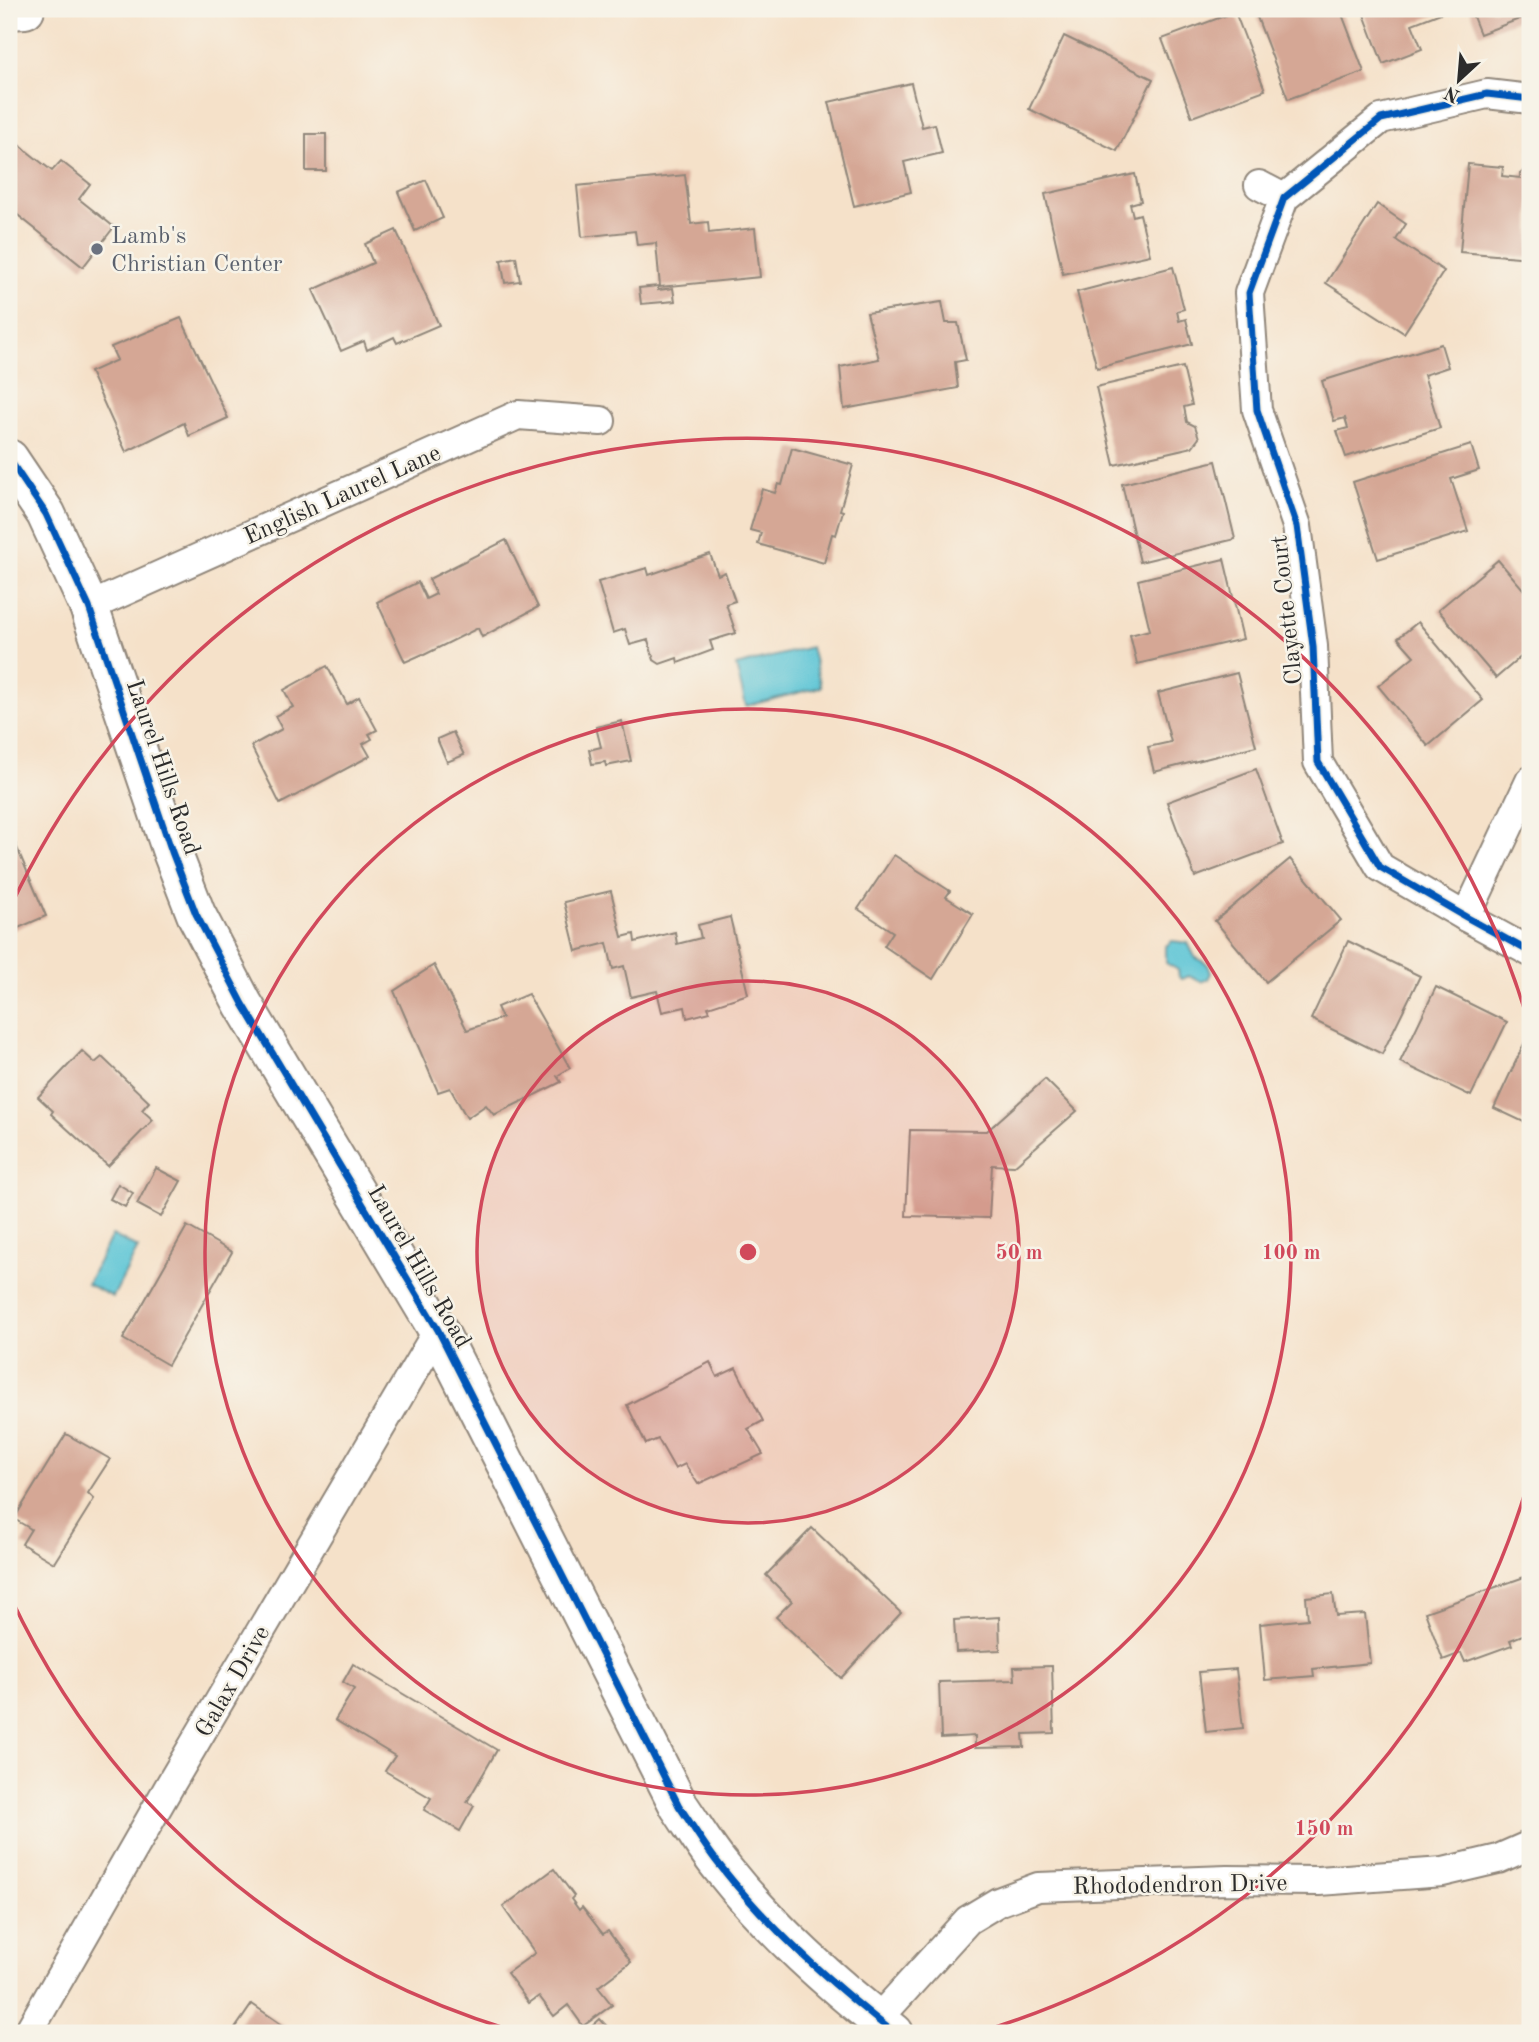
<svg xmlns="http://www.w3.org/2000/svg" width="1539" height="2042" viewBox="0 0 1539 2042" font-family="'Old Standard TT',serif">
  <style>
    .water { fill: #5ac4d5; stroke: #427880; stroke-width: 2 }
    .building { fill: #d5a795 }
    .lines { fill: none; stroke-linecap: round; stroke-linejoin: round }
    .street-casing { stroke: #90867a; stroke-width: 32 }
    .secondary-casing { stroke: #90867a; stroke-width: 42 }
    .primary-casing { stroke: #90867a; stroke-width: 42 }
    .street { stroke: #fff; stroke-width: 28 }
    .secondary { stroke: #fff; stroke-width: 38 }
    .primary { stroke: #fff; stroke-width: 38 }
    .cycleway-casing { stroke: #f7f3e8; stroke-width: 11 }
    .cycleway { stroke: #0057b8; stroke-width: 7 }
    .ring { fill: none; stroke: #d1495b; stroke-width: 3.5 }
    .worship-dot { fill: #6b7280; stroke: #f7f3e8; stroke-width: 2.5 }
    .labels { text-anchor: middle; stroke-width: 5; stroke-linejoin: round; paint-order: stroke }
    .worship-label { font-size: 24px; fill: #5b616d; stroke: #f7f3e8; text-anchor: start }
    .street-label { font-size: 24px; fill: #2b2b2b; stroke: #f7f3e8 }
    .centre { fill: #d1495b; stroke: #f7f3e8; stroke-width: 3.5 }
    .ring-label { font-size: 21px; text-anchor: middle; font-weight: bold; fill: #d1495b; stroke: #f7f3e8; stroke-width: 5; stroke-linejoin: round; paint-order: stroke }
  </style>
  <rect width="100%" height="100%" fill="#f7f3e8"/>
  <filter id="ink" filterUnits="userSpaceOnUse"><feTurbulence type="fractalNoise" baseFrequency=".0143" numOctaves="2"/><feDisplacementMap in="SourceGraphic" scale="14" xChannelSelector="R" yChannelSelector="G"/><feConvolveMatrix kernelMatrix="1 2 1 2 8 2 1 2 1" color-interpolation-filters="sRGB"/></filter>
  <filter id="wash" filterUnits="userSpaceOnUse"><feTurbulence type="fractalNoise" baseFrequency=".00686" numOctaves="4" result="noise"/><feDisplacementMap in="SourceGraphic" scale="28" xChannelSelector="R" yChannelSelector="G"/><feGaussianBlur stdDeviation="1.57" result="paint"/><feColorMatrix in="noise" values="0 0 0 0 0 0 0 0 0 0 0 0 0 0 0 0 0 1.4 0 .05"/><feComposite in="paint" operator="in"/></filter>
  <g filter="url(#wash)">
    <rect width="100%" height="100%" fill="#f5e1c9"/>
    <!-- water -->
    <g class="water">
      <polygon points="811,647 821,687 746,706 736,666"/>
      <polygon points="1172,941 1188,943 1195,957 1208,965 1211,973 1208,979 1201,982 1189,976 1182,979 1179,977 1178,970 1166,963 1166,946"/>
      <polygon points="112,1235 138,1248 113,1297 87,1284"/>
    </g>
    <g id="blocks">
      <!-- building -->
      <g class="building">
        <polygon points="1254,9 1340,9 1364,72 1288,99"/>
        <polygon points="1362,9 1451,9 1412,24 1422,49 1383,64"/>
        <polygon points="1470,9 1530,9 1530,15 1480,34"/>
        <polygon points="1235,12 1265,90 1192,117 1162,39"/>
        <polygon points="1064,36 1153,79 1117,151 1029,109"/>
        <polygon points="911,83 922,127 935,124 942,153 904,162 911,192 854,206 829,102"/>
        <rect x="306" y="134" width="20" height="37"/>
        <polygon points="9,137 52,171 61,161 90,184 79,199 114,227 83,267 9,208"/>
        <polygon points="1468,164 1503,167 1502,176 1520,178 1520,174 1525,170 1530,171 1530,258 1460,252"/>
        <polygon points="1135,174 1141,201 1130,204 1133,216 1140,214 1150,255 1063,274 1045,194"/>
        <polygon points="685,175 691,224 708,222 709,233 755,228 760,277 660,287 656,243 637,245 635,231 582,237 577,186"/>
        <polygon points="426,180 443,218 415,231 398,192"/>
        <polygon points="1377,204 1406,224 1396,240 1444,271 1404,333 1326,283"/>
        <polygon points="396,230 439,325 397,343 394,337 367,350 364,341 341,351 313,290 373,263 365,244"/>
        <polygon points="516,257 520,281 505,283 501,260"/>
        <polygon points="1173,267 1184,309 1177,311 1179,321 1186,319 1192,344 1097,368 1077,292"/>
        <polygon points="658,286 658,290 673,288 675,301 641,304 639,288"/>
        <polygon points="942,302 946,323 958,323 966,360 955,362 958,388 844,409 840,367 879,359 867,313"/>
        <polygon points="181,318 228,418 189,436 184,423 126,452 90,372 117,360 111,347"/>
        <polygon points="1441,344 1448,367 1424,375 1440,428 1346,457 1337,431 1348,428 1345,418 1334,421 1322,381"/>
        <polygon points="1183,367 1192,405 1184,407 1187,422 1195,426 1199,438 1192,447 1114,465 1096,387"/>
        <polygon points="1471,445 1479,470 1451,479 1468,531 1378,559 1353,482"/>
        <polygon points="792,448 853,465 840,510 843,511 836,535 832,534 824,563 758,544 761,533 750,530 762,489 775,493 778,484 782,485"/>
        <polygon points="1216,461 1235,539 1140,562 1122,484"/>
        <polygon points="506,540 538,607 482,637 478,628 424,655 423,654 405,662 377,602 418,582 426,599 436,594 429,579"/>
        <polygon points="710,554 718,575 725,572 735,601 726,604 736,633 710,641 713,650 678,663 677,658 660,664 654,660 648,640 630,645 625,629 613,633 598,582 647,568 649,575"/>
        <polygon points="1224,559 1243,639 1137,664 1130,635 1150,630 1138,580"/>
        <polygon points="1498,560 1530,597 1530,649 1496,678 1438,610"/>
        <polygon points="1418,622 1483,700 1428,746 1378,686 1414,656 1398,638"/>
        <polygon points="327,666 347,704 359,697 377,730 369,734 372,739 363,744 370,756 280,804 251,746 282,729 275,716 293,707 284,690"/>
        <polygon points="1237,673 1256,746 1154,772 1148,747 1171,742 1158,693"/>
        <polygon points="622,721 631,761 606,766 605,762 592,764 589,750 601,747 596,727"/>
        <polygon points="453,732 464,755 447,762 437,739"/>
        <polygon points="1256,769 1283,844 1195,877 1167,802"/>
        <polygon points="9,829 46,916 9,932"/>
        <polygon points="894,855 950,891 946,897 973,914 933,979 884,946 893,932 858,909"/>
        <polygon points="1290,859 1341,920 1266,982 1215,921"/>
        <polygon points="611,891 622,937 634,934 635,942 675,932 677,944 701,938 698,925 730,917 748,994 708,1007 710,1012 687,1018 685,1007 662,1012 657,991 631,997 624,966 613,969 607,943 576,951 564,902"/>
        <polygon points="1348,941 1420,976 1382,1054 1311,1019"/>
        <polygon points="434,965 467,1030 502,1018 497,1007 528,994 570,1068 557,1076 561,1082 494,1115 486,1105 467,1118 450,1088 438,1092 394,991"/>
        <polygon points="1436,987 1507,1022 1471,1096 1400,1062"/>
        <polygon points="1530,1031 1530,1125 1494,1108"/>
        <polygon points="82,1051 95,1063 102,1057 149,1102 142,1110 153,1120 108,1166 51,1114 53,1111 38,1097"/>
        <polygon points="1045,1079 1077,1111 1014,1166 992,1165 989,1218 906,1216 910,1130 987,1131"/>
        <polygon points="156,1168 181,1181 161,1217 137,1204"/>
        <polygon points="118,1184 133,1193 125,1207 110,1199"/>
        <polygon points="187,1226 232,1252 168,1365 123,1339"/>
        <polygon points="710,1362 717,1377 736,1368 763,1421 748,1429 763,1454 698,1484 685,1464 675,1469 658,1439 646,1444 627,1405"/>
        <polygon points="66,1434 110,1459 88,1493 94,1499 54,1563 22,1544 31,1529 14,1519"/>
        <polygon points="812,1528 901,1613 841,1678 776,1617 792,1601 766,1575"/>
        <polygon points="1530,1575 1530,1632 1510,1640 1512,1645 1465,1662 1461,1653 1443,1660 1425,1612"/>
        <polygon points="1333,1594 1336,1616 1365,1614 1370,1663 1313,1669 1314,1676 1265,1680 1260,1624 1308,1619 1306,1597"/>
        <polygon points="999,1617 1000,1650 956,1652 954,1620"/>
        <polygon points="353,1664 497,1750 467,1802 474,1806 460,1831 424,1810 431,1798 385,1771 395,1756 335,1720 354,1689 343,1682"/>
        <polygon points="1052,1666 1054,1733 1023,1734 1024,1747 975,1748 975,1736 941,1738 939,1682 1015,1680 1014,1667"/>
        <polygon points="1236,1669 1243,1728 1206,1732 1199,1672"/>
        <polygon points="554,1869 574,1896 571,1899 579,1910 582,1907 603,1934 608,1931 631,1962 598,1987 612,2005 583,2026 568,2005 554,2016 539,1996 529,2003 507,1973 535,1953 503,1907"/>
        <polygon points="252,2004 294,2033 232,2033"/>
        <polygon points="600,2019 613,2033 589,2033 587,2031"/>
      </g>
    </g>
  </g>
  <g filter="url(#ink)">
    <use href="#blocks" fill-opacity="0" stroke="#90867a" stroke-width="2"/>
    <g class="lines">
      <!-- street casing -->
      <g class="street-casing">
        <g id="street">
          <polyline points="1530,99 1487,94 1381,119 1284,198 1249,293 1257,410 1297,526 1313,646 1318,762 1380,867 1466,917 1530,952"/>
          <polyline points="1259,185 1284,198"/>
          <polyline points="89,607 518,415 601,421"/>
          <polyline points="1466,917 1530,781"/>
          <polyline points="877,2020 968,1920 998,1902 1038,1887 1227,1880 1319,1881 1443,1872 1498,1859 1530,1845"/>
          <polyline points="28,2033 170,1785 438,1330"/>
        </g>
      </g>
      <!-- secondary casing -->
      <g class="secondary-casing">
        <path id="secondary" d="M9,459L46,514L89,607L172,852L196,914L243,1004L438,1330L679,1806C693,1826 706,1849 722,1868C772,1931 831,1983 894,2033"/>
      </g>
      <!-- primary casing -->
      <g class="primary-casing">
        <polyline id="primary" points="9,10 25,9"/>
      </g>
      <!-- street -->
      <use href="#street" class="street"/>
      <!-- secondary -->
      <use href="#secondary" class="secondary"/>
      <!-- primary -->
      <use href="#primary" class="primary"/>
      <!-- cycleway casing -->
      <g class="cycleway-casing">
        <g id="cycleway">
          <polyline points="1530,99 1487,94 1381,119 1284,198 1249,293 1257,410 1297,526 1313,646 1318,762 1380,867 1466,917 1530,952"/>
          <path d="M9,459L46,514L89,607L172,852L196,914L243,1004L438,1330L679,1806C693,1826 706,1849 722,1868C772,1931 831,1983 894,2033"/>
        </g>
      </g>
      <!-- cycleway -->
      <use href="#cycleway" class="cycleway"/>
    </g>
  </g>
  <!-- distance rings -->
  <circle cx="748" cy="1252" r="271" fill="#d1495b" fill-opacity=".12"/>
  <g class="ring">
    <circle cx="748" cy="1252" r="271"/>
    <circle cx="748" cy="1252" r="543"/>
    <path d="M1528 1483A814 814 0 0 1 979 2032M517 2032A814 814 0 0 1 10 1596M10 908A814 814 0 0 1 1528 1021"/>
  </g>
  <!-- markers -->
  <circle class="worship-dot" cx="97" cy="249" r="7"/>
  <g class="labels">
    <!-- worship labels -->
    <g class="worship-label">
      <text x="111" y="243">Lamb's<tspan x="111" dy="28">Christian Center</tspan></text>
    </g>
    <!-- street labels -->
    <g class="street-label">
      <text transform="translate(342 494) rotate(-24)" y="8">English Laurel Lane</text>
      <text transform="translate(1286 610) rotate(-96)" y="8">Clayette Court</text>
      <text transform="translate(164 767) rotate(71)" y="8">Laurel Hills Road</text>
      <text transform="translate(420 1266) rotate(60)" y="8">Laurel Hills Road</text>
      <text transform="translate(232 1681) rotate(-60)" y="8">Galax Drive</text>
      <text transform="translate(1180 1884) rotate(-1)" y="8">Rhododendron Drive</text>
    </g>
  </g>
  <circle cx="748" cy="1252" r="10" class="centre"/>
  <g class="ring-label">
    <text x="1019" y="1259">50 m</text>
    <text x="1291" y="1259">100 m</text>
    <text x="1324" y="1835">150 m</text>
  </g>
  <!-- margin -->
  <rect width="1539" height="2042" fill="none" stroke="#f7f3e8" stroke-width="35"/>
  <!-- north arrow -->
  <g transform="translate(1459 80) rotate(206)" stroke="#f7f3e8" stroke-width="5" paint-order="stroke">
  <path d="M0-5L12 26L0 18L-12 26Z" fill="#2b2b2b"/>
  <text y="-10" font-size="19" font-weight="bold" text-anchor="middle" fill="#2b2b2b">N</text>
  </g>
</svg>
